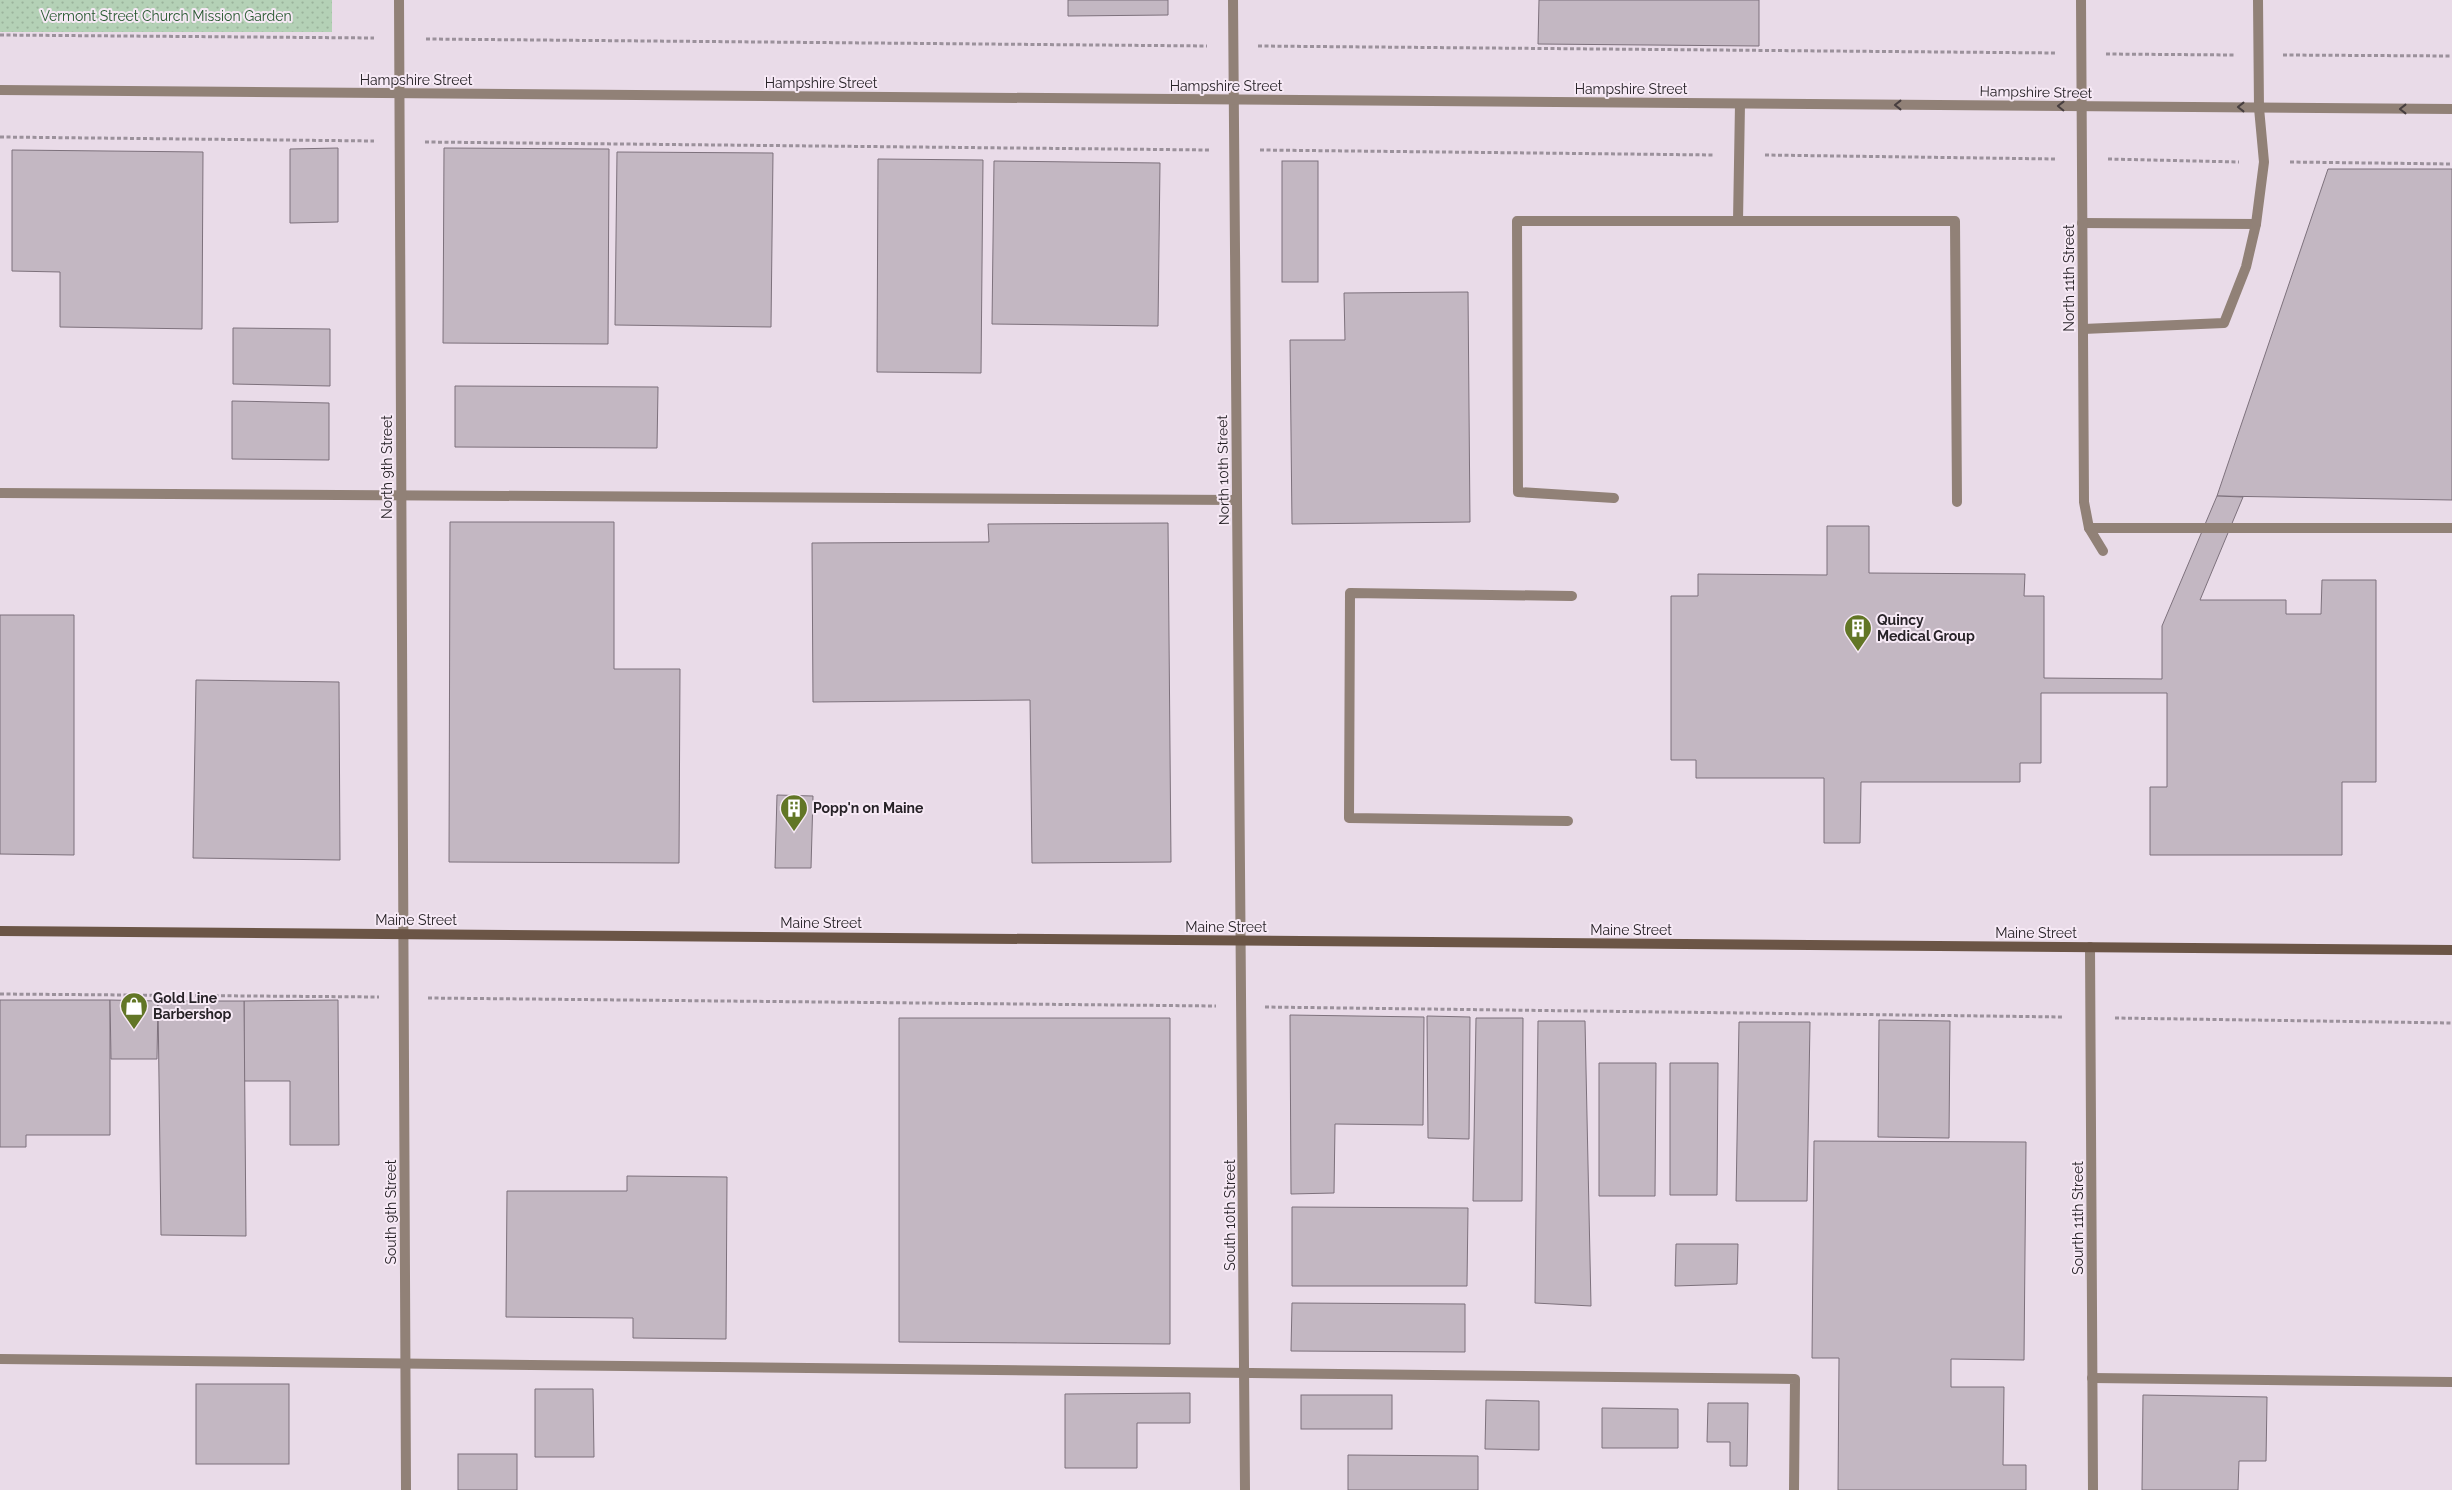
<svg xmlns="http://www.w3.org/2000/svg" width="2452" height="1490" viewBox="0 0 2452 1490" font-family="Raleway,sans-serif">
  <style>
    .garden { fill: url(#garden-dots) }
    .building { fill: #c3b7c2; stroke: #7d717c }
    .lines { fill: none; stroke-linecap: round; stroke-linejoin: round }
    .path { stroke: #9b919b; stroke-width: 3; stroke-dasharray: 4 2.5; stroke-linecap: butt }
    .lane { stroke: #918177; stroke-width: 10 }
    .street { stroke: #918177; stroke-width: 10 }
    .secondary { stroke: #6b5546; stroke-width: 10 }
    .oneway { stroke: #473e3f }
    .labels { text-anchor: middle; stroke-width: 4; stroke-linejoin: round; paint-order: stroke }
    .park-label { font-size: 14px; fill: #27582f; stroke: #f6e9f5 }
    .street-label { font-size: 14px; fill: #272227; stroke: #f6e9f5 }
    .poi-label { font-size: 14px; font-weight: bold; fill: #272227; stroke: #f6e9f5; text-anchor: start }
  </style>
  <defs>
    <pattern id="garden-dots" width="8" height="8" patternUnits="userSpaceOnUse" patternTransform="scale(1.25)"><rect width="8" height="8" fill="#b4d1b6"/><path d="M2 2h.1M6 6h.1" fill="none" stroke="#9bb39c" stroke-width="1.8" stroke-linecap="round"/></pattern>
  </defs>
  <rect width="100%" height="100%" fill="#e9dbe8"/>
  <!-- garden -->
  <rect class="garden" x="0" y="0" width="332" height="32"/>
  <!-- building -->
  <g class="building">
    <polygon points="1068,0 1168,0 1168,15 1068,16"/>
    <polygon points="1539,0 1759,0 1759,46 1538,44"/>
    <polygon points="338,148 338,222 290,223 290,149"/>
    <polygon points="444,148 609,149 608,344 443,343"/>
    <polygon points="12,150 203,152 202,329 60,327 60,272 12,271"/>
    <polygon points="617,152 773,153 771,327 615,325"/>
    <polygon points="878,159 983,160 981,373 877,372"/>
    <polygon points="994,161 1160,163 1158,326 992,324"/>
    <rect x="1282" y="161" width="36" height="121"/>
    <polygon points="2328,169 2452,169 2452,500 2217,496"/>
    <polygon points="1468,292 1470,522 1292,524 1290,340 1345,340 1344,293"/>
    <polygon points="233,328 330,329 330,386 233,384"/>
    <polygon points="455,386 658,387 657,448 455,447"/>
    <polygon points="232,401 329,403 329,460 232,459"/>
    <polygon points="2217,496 2243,497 2200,600 2286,600 2286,614 2321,614 2322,580 2376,580 2376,782 2342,782 2342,855 2150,855 2150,787 2167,787 2167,693 2041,693 2041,763 2020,763 2020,782 1861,782 1860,843 1824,843 1824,778 1696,778 1696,760 1671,760 1671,596 1698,596 1698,574 1827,575 1827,526 1869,526 1869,573 2025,574 2024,596 2044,596 2044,678 2162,679 2162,626"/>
    <polygon points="450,522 614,522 614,669 680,669 679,863 449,862"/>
    <polygon points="1168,523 1171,862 1032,863 1030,700 813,702 812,543 989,542 988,524"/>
    <polygon points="0,615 74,615 74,855 0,854"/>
    <polygon points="196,680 339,682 340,860 193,858"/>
    <polygon points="777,795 813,796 811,868 775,868"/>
    <polygon points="0,1000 110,1000 110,1135 26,1135 26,1147 0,1147"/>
    <polygon points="110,1000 158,1001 157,1059 111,1059"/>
    <polygon points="338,1000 339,1145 290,1145 290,1081 244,1081 244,1001"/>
    <polygon points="158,1001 244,1001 246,1236 161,1235"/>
    <polygon points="1290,1015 1424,1017 1423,1125 1335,1124 1334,1193 1291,1194"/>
    <polygon points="1427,1016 1470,1017 1469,1139 1428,1138"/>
    <polygon points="899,1018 1170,1018 1170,1344 899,1342"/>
    <polygon points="1476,1018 1523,1018 1522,1201 1473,1201"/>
    <polygon points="1879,1020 1950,1021 1949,1138 1878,1137"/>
    <polygon points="1538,1021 1585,1021 1591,1306 1535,1303"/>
    <polygon points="1739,1022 1810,1022 1807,1201 1736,1201"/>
    <polygon points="1599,1063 1656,1063 1655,1196 1599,1196"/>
    <polygon points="1670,1063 1718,1063 1717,1195 1670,1195"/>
    <polygon points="1814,1141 2026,1142 2024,1360 1951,1359 1951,1387 2004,1387 2003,1465 2026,1465 2026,1490 1838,1490 1839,1358 1812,1358"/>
    <polygon points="627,1176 727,1177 726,1339 633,1338 633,1318 506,1317 507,1191 627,1191"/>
    <polygon points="1292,1207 1468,1208 1467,1286 1292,1286"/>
    <polygon points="1676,1244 1738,1244 1737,1284 1675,1286"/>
    <polygon points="1292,1303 1465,1304 1465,1352 1291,1351"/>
    <rect x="196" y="1384" width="93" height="80"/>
    <polygon points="535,1389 593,1389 594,1457 535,1457"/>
    <polygon points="1190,1393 1190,1423 1137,1423 1137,1468 1065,1468 1065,1394"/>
    <rect x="1301" y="1395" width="91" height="34"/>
    <polygon points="2143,1395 2267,1397 2266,1461 2239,1461 2238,1490 2142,1490"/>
    <polygon points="1486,1400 1539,1401 1539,1450 1485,1449"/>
    <polygon points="1708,1403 1748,1403 1747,1466 1730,1466 1730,1442 1707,1442"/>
    <polygon points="1602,1408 1678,1409 1678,1448 1602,1448"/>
    <rect x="458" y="1454" width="59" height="36"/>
    <polygon points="1348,1455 1478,1456 1478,1490 1348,1490"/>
  </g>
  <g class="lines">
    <!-- path -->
    <g class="path">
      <polyline points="0,35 374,38"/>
      <polyline points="426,39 1207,46"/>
      <polyline points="1258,46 2057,53"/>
      <polyline points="2106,54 2234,55"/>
      <polyline points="2283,55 2452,56"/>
      <polyline points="0,137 374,141"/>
      <polyline points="425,142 1209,150"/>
      <polyline points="1260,150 1714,155"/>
      <polyline points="1765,155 2056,159"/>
      <polyline points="2108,159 2239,162"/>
      <polyline points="2290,162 2452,164"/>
      <polyline points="0,994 379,997"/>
      <polyline points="428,998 1216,1006"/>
      <polyline points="1265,1007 2064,1017"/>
      <polyline points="2115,1018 2452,1023"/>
    </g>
    <!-- lane -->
    <g class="lane">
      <polyline points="1738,221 1740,104"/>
      <polyline points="2082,223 2256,224"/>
      <polyline points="2083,329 2224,323 2246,267 2256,224 2264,162 2259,108 2258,0"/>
      <polyline points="0,493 1237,500"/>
      <polyline points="1614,498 1518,492 1517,221 1955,221 1957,502"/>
      <polyline points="2089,528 2452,528"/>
      <polyline points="1568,821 1349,818 1350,593 1572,596"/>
      <polyline points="0,1359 1795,1379 1794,1490"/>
      <polyline points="2092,1378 2452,1382"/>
    </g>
    <!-- street -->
    <g class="street">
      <polyline points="399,0 406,1490"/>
      <polyline points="1233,0 1245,1490"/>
      <polyline points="2081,0 2084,502 2089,528 2103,551"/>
      <polyline points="0,90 2452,109"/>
      <polyline points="2090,947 2093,1490"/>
    </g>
    <!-- secondary -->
    <polyline class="secondary" points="0,931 2452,950"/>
  </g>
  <!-- one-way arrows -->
  <defs><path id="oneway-chevron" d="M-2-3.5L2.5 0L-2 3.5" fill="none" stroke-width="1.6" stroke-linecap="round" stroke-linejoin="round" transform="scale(1.25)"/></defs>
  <g class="oneway">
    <use href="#oneway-chevron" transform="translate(1898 105) rotate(-180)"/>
    <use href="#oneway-chevron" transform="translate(2061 106) rotate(-179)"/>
    <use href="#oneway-chevron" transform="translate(2241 107) rotate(-180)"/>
    <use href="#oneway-chevron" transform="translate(2403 109) rotate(-180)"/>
  </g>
  <!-- icons -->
  <defs>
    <g id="building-pin" transform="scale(1.4375)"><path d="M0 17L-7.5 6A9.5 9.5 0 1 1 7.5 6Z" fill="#627626" stroke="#f6e9f5"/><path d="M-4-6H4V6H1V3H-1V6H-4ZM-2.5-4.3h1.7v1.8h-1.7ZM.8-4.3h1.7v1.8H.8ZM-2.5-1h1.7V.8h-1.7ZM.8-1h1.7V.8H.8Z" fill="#fff"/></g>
    <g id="shop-pin" transform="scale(1.4375)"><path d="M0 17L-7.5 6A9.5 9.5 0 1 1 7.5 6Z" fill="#627626" stroke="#f6e9f5"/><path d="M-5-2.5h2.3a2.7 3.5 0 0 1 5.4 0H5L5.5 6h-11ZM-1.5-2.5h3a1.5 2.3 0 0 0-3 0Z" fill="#fff"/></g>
  </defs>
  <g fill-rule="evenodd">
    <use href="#building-pin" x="1858" y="628"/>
    <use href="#building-pin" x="794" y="808"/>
    <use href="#shop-pin" x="134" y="1006"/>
  </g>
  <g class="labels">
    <!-- park labels -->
    <g class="park-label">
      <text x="166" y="21">Vermont Street Church Mission Garden</text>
    </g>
    <!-- street labels -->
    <g class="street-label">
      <text x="416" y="85">Hampshire Street</text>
      <text x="821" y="88">Hampshire Street</text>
      <text x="1226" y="91">Hampshire Street</text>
      <text x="1631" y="94">Hampshire Street</text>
      <text transform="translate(2036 92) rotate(1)" y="5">Hampshire Street</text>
      <text transform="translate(2069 278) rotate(-90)" y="5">North 11th Street</text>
      <text transform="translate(387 467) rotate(-90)" y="5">North 9th Street</text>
      <text transform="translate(1223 470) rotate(-91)" y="5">North 10th Street</text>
      <text x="416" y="925">Maine Street</text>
      <text x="821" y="928">Maine Street</text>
      <text x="1226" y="932">Maine Street</text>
      <text x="1631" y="935">Maine Street</text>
      <text x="2036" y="938">Maine Street</text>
      <text transform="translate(391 1212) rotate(-90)" y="5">South 9th Street</text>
      <text transform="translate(1230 1215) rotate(-90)" y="5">South 10th Street</text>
      <text transform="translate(2078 1218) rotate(-90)" y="5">Sourth 11th Street</text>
    </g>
    <!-- poi labels -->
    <g class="poi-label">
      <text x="1877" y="625">Quincy<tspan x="1877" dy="16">Medical Group</tspan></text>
      <text x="813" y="813">Popp'n on Maine</text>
      <text x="153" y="1003">Gold Line<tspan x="153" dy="16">Barbershop</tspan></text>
    </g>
  </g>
</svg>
